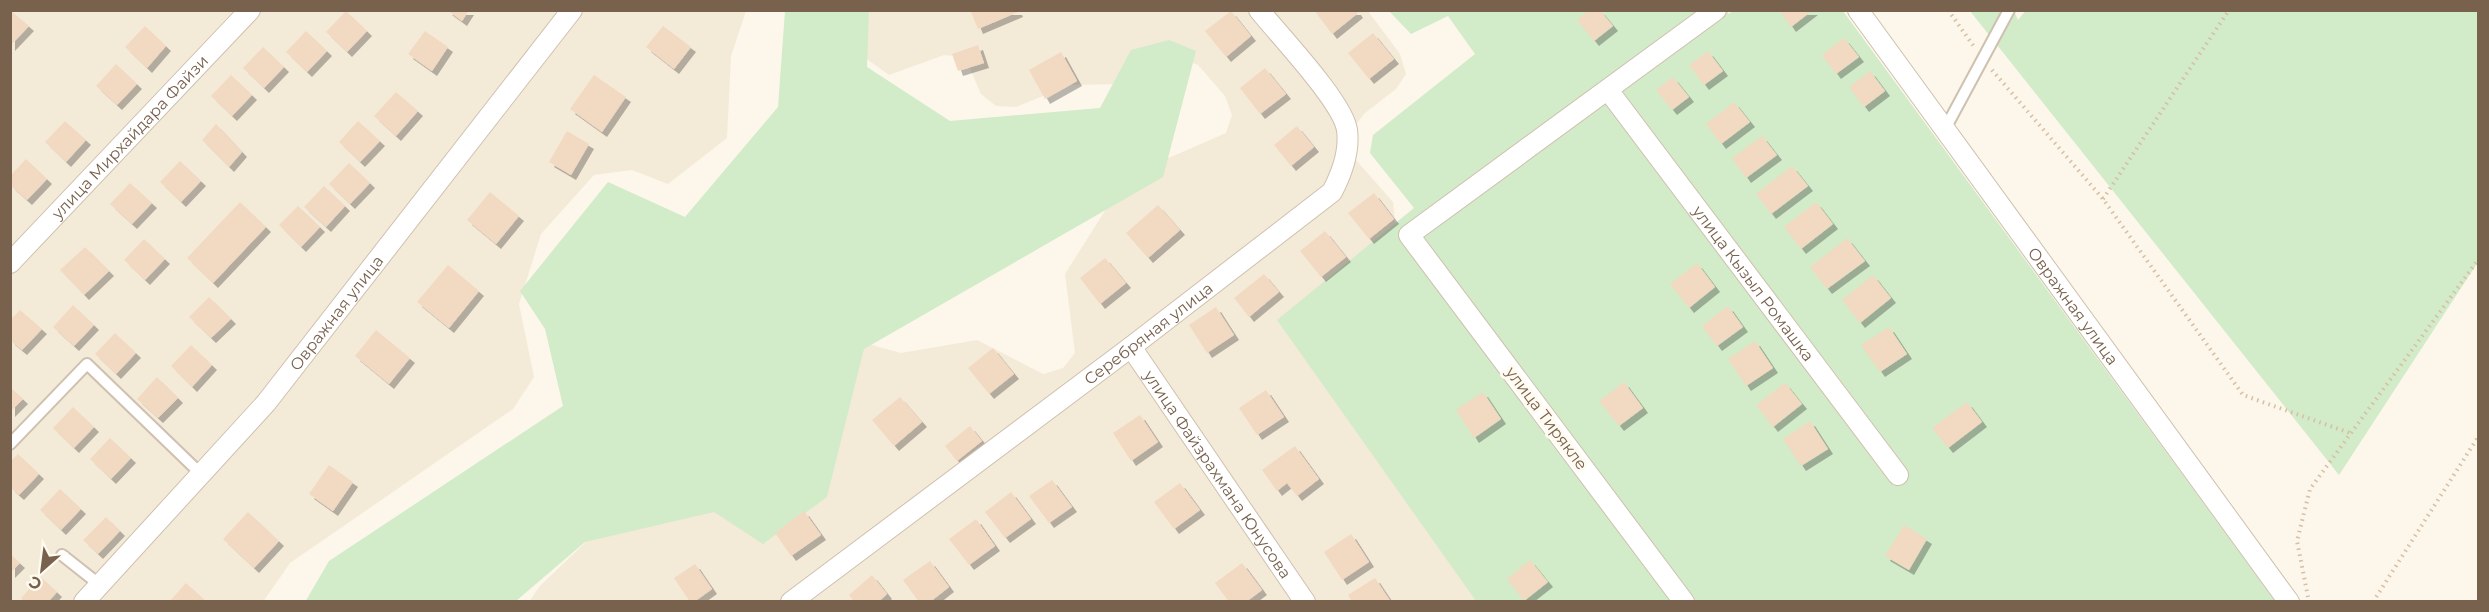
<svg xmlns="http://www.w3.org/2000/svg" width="2489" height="612" viewBox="0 0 2489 612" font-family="Montserrat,sans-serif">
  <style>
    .residential { fill: #f4ead8 }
    .green { fill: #d2ebc8 }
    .building { fill: #f2dac2; filter: url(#shadow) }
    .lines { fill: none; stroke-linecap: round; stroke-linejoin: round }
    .service-casing { stroke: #cfc0af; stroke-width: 14 }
    .minor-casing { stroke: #cfc0af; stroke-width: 22 }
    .path { stroke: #d7bea4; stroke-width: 4; stroke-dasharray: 1.5 4.5; stroke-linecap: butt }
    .service { stroke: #fff; stroke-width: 10 }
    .minor { stroke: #fff; stroke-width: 20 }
    .labels { text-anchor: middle; stroke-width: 6; stroke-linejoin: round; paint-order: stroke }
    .street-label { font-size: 16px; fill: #78614d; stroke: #fffbf1 }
  </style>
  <defs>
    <filter id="shadow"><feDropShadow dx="5" dy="5" stdDeviation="0" flood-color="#0004"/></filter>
  </defs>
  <rect width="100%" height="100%" fill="#fcf7ea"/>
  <!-- residential -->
  <g class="residential">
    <polygon points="10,11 746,11 731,56 727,138 668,184 632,170 594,175 541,234 519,304 534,377 513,409 290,563 263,602 11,601"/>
    <polygon points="867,11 1368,11 1400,54 1406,74 1396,89 1365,113 1341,143 1393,202 1397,240 1744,601 529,602 540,586 639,491 846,338 901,353 977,340 1043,374 1063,368 1075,353 1065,274 1108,206 1119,169 1171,157 1226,133 1232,115 1225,96 1198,65 1180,58 1129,84 1070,85 1016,107 996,106 981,94 965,57 944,55 889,75 857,52"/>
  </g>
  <!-- green -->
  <g class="green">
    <polygon points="1726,10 1729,14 1734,10 1843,11 2275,601 1476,601 1277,320 1414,208 1370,153 1373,135 1475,54 1448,16 1411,34 1389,11"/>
    <polygon points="2026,10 2478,11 2478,262 2339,475 1970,11 2014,11 2018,20"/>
    <polygon points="785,11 869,11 867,67 950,121 1100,108 1131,50 1169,40 1196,51 1163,177 864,349 827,497 763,544 714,512 585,542 516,601 305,602 329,561 563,406 545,329 520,291 608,182 685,217 778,107"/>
  </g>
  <!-- building -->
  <g class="building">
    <polygon points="10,10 29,26 10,46"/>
    <polygon points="447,10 469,10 462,21"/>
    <polygon points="970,10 1017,10 1018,12 978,29"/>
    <polygon points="1314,10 1356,10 1358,13 1332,34"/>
    <polygon points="1589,10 1600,10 1613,26 1594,41 1577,20"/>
    <polygon points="1779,10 1813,10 1791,27"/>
    <polygon points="346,11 367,31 347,52 326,32"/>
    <polygon points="1231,11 1251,36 1226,57 1205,31"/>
    <polygon points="145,26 166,46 147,68 125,47"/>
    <polygon points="663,26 691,47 674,69 646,47"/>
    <polygon points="306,31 327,51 307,72 286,52"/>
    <polygon points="425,31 448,47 432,71 408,54"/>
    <polygon points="1373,33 1394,59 1369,79 1348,53"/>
    <polygon points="1844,38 1859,57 1836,74 1822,55"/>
    <polygon points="978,45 984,63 958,71 952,54"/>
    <polygon points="263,47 284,67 264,88 243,68"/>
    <polygon points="1708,51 1723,71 1704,85 1689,65"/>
    <polygon points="1061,52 1077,81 1045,99 1029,70"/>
    <polygon points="116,64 137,84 117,105 96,86"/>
    <polygon points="1265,68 1286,94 1260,114 1240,88"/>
    <polygon points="1870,71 1885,91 1864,107 1849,87"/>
    <polygon points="231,75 252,95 232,116 211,96"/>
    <polygon points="594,75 626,97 602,132 570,109"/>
    <polygon points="1673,77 1689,97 1672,110 1656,90"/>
    <polygon points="396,92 418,111 396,136 374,116"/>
    <polygon points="1734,102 1750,122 1721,144 1706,124"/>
    <polygon points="65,121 86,140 66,162 45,142"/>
    <polygon points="358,121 380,141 360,162 339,142"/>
    <polygon points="216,124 242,152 229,167 202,140"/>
    <polygon points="1297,126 1314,147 1291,166 1274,145"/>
    <polygon points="567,131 589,144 571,175 549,162"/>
    <polygon points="1762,136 1777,155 1746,178 1732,158"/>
    <polygon points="26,159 47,179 27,200 10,185 10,176"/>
    <polygon points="180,161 201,181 181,202 160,182"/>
    <polygon points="349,163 370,183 350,204 329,184"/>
    <polygon points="1792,166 1808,186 1771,214 1756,194"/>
    <polygon points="130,183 152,203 132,224 110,204"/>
    <polygon points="324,186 345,206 326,227 304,207"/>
    <polygon points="490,192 519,216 496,244 467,220"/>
    <polygon points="1374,193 1394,219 1369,239 1348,213"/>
    <polygon points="240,202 266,227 213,283 187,258"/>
    <polygon points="1816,202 1833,224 1801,249 1784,227"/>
    <polygon points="1158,205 1180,230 1148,258 1126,233"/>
    <polygon points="298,206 320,227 301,247 279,225"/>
    <polygon points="1325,231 1346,257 1321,277 1300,251"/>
    <polygon points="1847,238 1865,261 1827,289 1810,267"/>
    <polygon points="144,239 165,259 145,280 124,260"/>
    <polygon points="85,247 109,271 84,295 60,270"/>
    <polygon points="1105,258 1126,283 1100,304 1080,278"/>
    <polygon points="1697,263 1715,287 1689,308 1670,284"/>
    <polygon points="448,265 479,291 449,328 417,302"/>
    <polygon points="1264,274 1279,292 1249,317 1234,298"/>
    <polygon points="1873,275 1891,298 1860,323 1842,300"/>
    <polygon points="209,297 231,319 211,338 189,317"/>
    <polygon points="73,305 94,325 74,346 53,327"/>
    <polygon points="1728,306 1743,327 1717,346 1702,326"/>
    <polygon points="1216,307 1234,335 1207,353 1189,325"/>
    <polygon points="20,310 42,329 22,350 10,340 10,320"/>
    <polygon points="1889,327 1907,354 1880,372 1861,345"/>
    <polygon points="376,330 410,358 389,384 355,356"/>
    <polygon points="115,333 136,353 116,374 95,354"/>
    <polygon points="1755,341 1773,368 1746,386 1728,359"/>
    <polygon points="191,345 212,365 192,387 171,366"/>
    <polygon points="993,348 1014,374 989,394 968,368"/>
    <polygon points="157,377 178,398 158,418 137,399"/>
    <polygon points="1624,382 1643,408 1619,426 1599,401"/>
    <polygon points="1785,383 1802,404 1773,427 1756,405"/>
    <polygon points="10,387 23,399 10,412"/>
    <polygon points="1266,390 1284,417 1257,435 1239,408"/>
    <polygon points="1483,392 1501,419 1474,438 1456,410"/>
    <polygon points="900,397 922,422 894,446 872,420"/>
    <polygon points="1967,402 1982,422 1948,448 1932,428"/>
    <polygon points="73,407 94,427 74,448 53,428"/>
    <polygon points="1140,415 1158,442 1131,461 1113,433"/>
    <polygon points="1810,421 1828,449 1801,466 1783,439"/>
    <polygon points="970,426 982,441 957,461 945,446"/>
    <polygon points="110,438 131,458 111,479 90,459"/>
    <polygon points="1295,446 1319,479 1297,496 1287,483 1277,491 1262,470"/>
    <polygon points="18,454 39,474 19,495 10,487 10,462"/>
    <polygon points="329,465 353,482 333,511 309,494"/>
    <polygon points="1052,480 1072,507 1049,523 1029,496"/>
    <polygon points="1180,483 1200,510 1174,529 1154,502"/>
    <polygon points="60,489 81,509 61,530 40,510"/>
    <polygon points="1011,492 1031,519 1005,538 985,512"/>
    <polygon points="804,511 821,535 791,556 775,533"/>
    <polygon points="248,512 279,541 254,568 223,539"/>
    <polygon points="106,517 120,531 98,554 83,540"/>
    <polygon points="976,519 995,546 969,565 949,539"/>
    <polygon points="1904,525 1927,539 1909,570 1885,556"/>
    <polygon points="1351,534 1369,562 1342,580 1324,552"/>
    <polygon points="10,554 20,563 10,573"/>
    <polygon points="1530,560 1548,582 1524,601 1507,579"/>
    <polygon points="930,561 949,587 930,602 919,602 903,580"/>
    <polygon points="1242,563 1262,590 1246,602 1229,602 1215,583"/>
    <polygon points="695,564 712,589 694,602 690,602 674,578"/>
    <polygon points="872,575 887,594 878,602 854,602 849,595"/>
    <polygon points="41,577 57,592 48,602 24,602 21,598"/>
    <polygon points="1375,578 1391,602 1352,602 1348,595"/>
    <polygon points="186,583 207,602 169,602"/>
  </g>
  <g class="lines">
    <!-- service casing -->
    <g class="service-casing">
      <g id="service">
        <polyline points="1945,129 2009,10"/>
        <polyline points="10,444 87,364 201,474"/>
        <polyline points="62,555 100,585"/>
      </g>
    </g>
    <!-- minor casing -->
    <g class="minor-casing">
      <g id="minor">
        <path id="s1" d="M1858,10L2289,602"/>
        <path id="s2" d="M1608,90L1898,475"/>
        <path id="s3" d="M10,263L250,10"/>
        <path id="s4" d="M1131,347L1305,602"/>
        <path id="s5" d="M84,602L266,403L572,10"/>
        <path id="s6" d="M791,602L1131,347L1332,192C1342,173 1350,152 1347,130C1343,102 1279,35 1259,10"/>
        <polyline points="1684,602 1409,235 1716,10"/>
      </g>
    </g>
    <!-- path -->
    <g class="path">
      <polyline points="1948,10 1975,48"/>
      <polyline points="1992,70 2103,199 2243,395 2350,433"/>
      <polyline points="2103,199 2229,10"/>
      <polyline points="2308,597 2297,541 2310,489 2478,260"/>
      <polyline points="2373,602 2478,437"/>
    </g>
    <!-- service -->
    <use href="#service" class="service"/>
    <!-- minor -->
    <use href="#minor" class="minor"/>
  </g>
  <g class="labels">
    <!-- street labels -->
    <g class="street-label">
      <text dy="6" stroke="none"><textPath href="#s3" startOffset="174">улица Мирхайдара Файзи</textPath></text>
      <text dy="6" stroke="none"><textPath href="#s2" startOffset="242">улица Кызыл Ромашка</textPath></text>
      <text dy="6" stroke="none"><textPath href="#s1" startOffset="366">Овражная улица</textPath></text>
      <text dy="6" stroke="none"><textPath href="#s5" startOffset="384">Овражная улица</textPath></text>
      <text dy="6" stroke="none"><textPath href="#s6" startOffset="447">Серебряная улица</textPath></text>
      <text transform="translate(1547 418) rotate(53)" y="6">улица Тирякле</text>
      <text dy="6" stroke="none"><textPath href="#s4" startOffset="154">улица Файзрахмана Юнусова</textPath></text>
    </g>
  </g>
  <!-- border -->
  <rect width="2489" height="612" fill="none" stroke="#78614d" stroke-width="24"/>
  <!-- north arrow -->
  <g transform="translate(42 570) rotate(208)" stroke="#fffbf1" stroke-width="4.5" paint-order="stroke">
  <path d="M0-4.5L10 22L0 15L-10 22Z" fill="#78614d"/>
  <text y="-9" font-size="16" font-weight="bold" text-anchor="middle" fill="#78614d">С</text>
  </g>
</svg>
